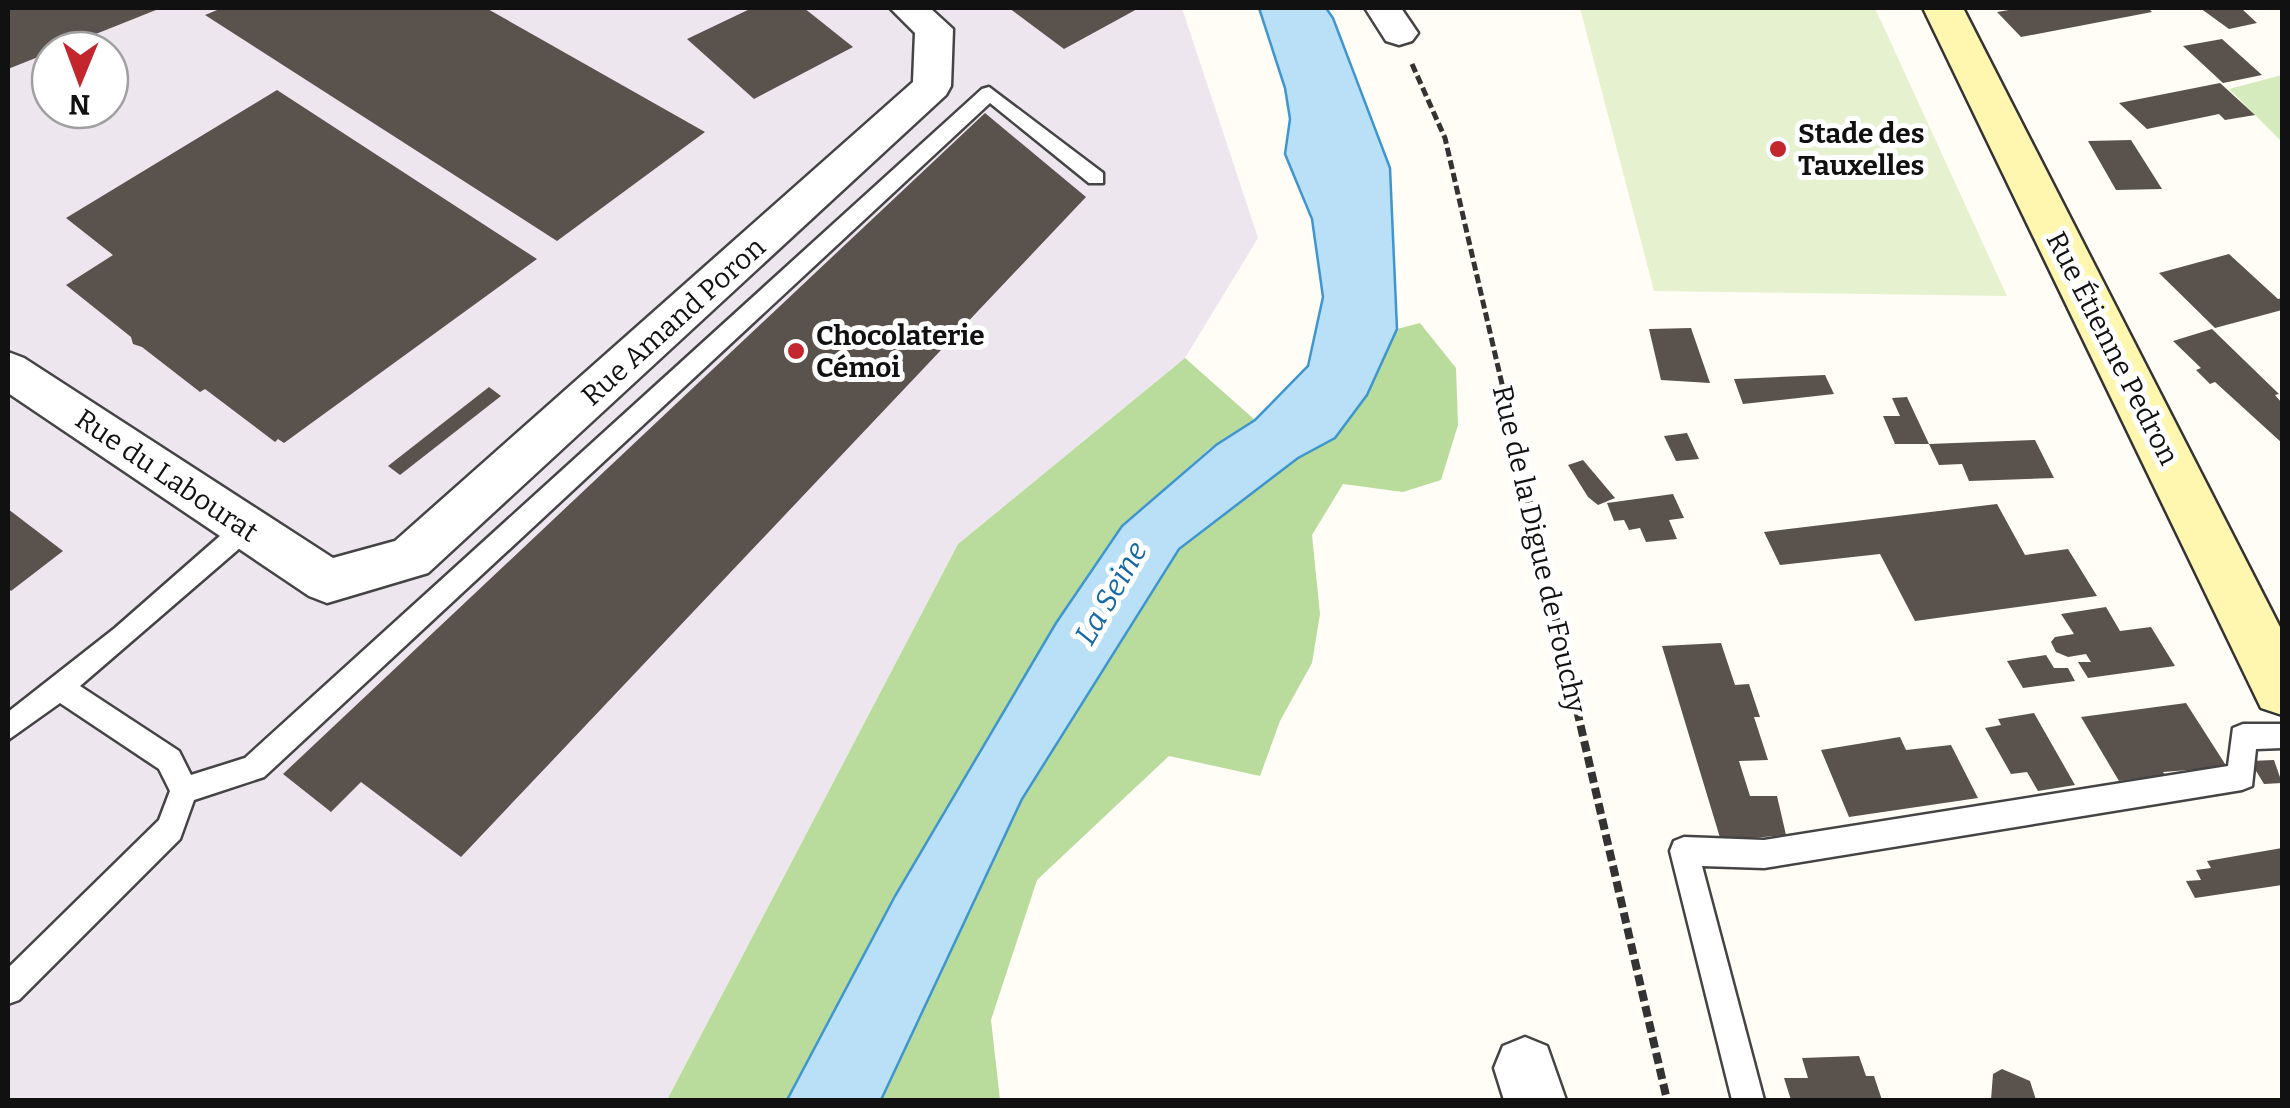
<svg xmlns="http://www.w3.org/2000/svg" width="2290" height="1108" viewBox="0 0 2290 1108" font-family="Bitter,serif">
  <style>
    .industrial { fill: #eee6ef; fill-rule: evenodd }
    .green { fill: #d5ebbd }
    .forest { fill: #b9dc9c }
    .pitch { fill: #e6f2cf }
    .water { fill: #b9e0f7; stroke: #3f96cf; stroke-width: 2.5 }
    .building { fill: #5a524d }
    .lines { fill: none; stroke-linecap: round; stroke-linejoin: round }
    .lane-casing { stroke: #444; stroke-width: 5 }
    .street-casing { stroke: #444; stroke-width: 5 }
    .secondary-casing { stroke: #333; stroke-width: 5 }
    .path-far1 { stroke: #333; stroke-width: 5; stroke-dasharray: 9 4; stroke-linecap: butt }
    .path { stroke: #333; stroke-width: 8; stroke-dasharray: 11 5; stroke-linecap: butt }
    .lane { fill: #fff; fill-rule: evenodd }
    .street { fill: #fff; fill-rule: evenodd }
    .secondary { fill: #fff6b0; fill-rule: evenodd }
    .poi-dot { fill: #c4262e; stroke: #fff; stroke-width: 4 }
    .labels { text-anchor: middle; stroke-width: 10; stroke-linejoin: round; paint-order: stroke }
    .poi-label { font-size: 28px; font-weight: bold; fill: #111; stroke: #fff; text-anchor: start }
    .street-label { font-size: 28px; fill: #111; stroke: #fff }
    .water-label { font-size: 30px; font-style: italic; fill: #1768a6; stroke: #fff }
  </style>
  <rect width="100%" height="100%" fill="#fffdf5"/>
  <!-- industrial -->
  <path class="industrial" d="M8,8H1182L1258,238L1185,358L958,544L667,1100H8ZM50,50H110V110H50Z"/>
  <!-- green -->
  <polygon class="green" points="2282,75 2282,142 2229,89"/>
  <!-- forest -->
  <g class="forest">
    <polygon points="1420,323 1456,368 1458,425 1441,480 1403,492 1343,484 1312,535 1320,614 1312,663 1280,721 1260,776 1169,756 1037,880 991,1020 1000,1100 881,1100 907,1037 1022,799 1179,549 1298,458 1335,438 1367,395 1397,329"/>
    <polygon points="1185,358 1255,420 1210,448 1122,526 1056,623 895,896 787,1100 667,1100 958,544"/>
  </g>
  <!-- pitch -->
  <polygon class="pitch" points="1580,8 1875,8 2007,296 1654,291"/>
  <!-- water -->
  <polygon class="water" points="1259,8 1326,8 1333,18 1390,168 1397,329 1367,395 1335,438 1298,458 1179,549 1022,799 881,1100 787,1100 895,896 1056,623 1122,526 1216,445 1255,420 1308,366 1323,297 1312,219 1285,154 1290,119 1285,88"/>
  <!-- building -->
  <g class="building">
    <polygon points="8,8 161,8 8,69"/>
    <polygon points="222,8 486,8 705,132 557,241 205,15"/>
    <polygon points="752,8 804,8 853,47 754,99 687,39"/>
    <polygon points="1009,8 1139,8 1064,49"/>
    <polygon points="2021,8 2148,8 2152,12 2021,37 1997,12"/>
    <polygon points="2200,8 2241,8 2257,23 2229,29"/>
    <polygon points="2222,39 2262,75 2223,83 2183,46"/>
    <polygon points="2220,83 2255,115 2225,120 2219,114 2147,129 2119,103"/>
    <polygon points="277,90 537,259 284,443 278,439 275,442 205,389 200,392 142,347 133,344 131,337 66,285 113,255 66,218"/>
    <polygon points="985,113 1086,197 461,857 361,782 331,812 283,774"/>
    <polygon points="2131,140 2162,189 2116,190 2088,141"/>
    <polygon points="2229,254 2278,299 2282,298 2282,310 2215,328 2159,273"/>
    <polygon points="1691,328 1710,383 1661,380 1649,329"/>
    <polygon points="2212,329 2279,394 2275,395 2282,403 2282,443 2215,382 2210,384 2196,370 2201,368 2173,341"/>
    <polygon points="1825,375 1834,394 1743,404 1734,379"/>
    <polygon points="489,387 501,396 400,475 388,466"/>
    <polygon points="1907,397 1929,444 1895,444 1883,416 1900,416 1892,398"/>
    <polygon points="1687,433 1699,459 1676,461 1664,436"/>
    <polygon points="2035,440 2054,478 1969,481 1962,464 1939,465 1929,444"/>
    <polygon points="1583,460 1615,498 1598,505 1588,497 1568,465"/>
    <polygon points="1673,494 1684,518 1669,520 1677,539 1646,542 1640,528 1629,530 1624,520 1614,521 1607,503"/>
    <polygon points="1997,504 2025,555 2068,549 2097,596 1915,621 1880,554 1780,565 1764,532"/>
    <polygon points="8,509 63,551 11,591 8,588"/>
    <polygon points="2106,607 2120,631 2151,627 2175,666 2088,678 2078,662 2091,662 2086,654 2068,657 2056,652 2051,642 2055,637 2074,634 2061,614"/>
    <polygon points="1721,643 1735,685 1749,684 1760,717 1754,717 1768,760 1739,761 1750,796 1777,796 1786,835 1721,841 1662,646"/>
    <polygon points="2046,655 2054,668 2068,668 2075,681 2023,688 2007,661"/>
    <polygon points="2186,703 2227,767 2163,772 2165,775 2119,781 2081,717"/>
    <polygon points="2034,713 2075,785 2038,791 2027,772 2011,774 1985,728 2001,725 1998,719"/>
    <polygon points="1900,737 1906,750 1951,745 1978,798 1849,817 1821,750"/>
    <polygon points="2274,760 2282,783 2264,784 2250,761"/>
    <polygon points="2282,848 2282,885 2195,898 2186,881 2201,880 2196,870 2211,868 2207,861"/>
    <polygon points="1859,1056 1866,1076 1874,1076 1882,1100 1791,1100 1784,1078 1808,1078 1802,1058"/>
    <polygon points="2002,1069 2030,1081 2036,1100 1991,1100 1993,1074"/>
  </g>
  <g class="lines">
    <!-- lane casing -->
    <g class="lane-casing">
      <g id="lane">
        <polygon points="989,87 1103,173 1103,183 1089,183 990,103 264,777 194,800 180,839 19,1000 8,1004 8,968 159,820 170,791 159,769 60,703 8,740 8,712 115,628 237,521 246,518 255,521 258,528 255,535 80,686 179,751 191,775 245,758 982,89"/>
        <polygon points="2243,724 2282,724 2282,748 2256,749 2252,786 2242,790 1764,868 1702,866 1764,1100 1732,1100 1670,851 1674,841 1684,837 1764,840 2228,766 2233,728"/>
      </g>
    </g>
    <!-- street casing -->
    <g class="street-casing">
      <g id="street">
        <polygon points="890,8 930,8 953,29 951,86 946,95 428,573 327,603 309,596 8,393 8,352 24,358 333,558 395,541 913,82 915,33"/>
        <polygon points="1365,8 1401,8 1418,33 1412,41 1399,45 1386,41"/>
        <polygon points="1525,1037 1547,1046 1566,1100 1504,1100 1494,1068 1503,1046"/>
      </g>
    </g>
    <!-- secondary casing -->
    <g class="secondary-casing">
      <polygon id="secondary" points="1923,8 1963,8 2282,631 2282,715 2261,708"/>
    </g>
    <!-- path-far1 -->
    <polyline class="path-far1" points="1412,64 1445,138 1524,479"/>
    <!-- path -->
    <polyline class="path" points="1523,476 1667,1100"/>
    <!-- lane -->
    <use href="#lane" class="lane"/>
    <!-- street -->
    <use href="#street" class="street"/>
    <!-- secondary -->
    <use href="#secondary" class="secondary"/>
  </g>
  <!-- markers -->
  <g class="poi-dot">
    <circle cx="1778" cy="149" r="10"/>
    <circle cx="796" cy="351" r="10"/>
  </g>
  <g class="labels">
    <!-- poi labels -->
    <g class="poi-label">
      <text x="1798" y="143">Stade des<tspan x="1798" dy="32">Tauxelles</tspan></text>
      <text x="816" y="345">Chocolaterie<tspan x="816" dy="32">Cémoi</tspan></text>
    </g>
    <!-- street labels -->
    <g class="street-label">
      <text transform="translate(673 321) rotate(-42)" y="10">Rue Amand Poron</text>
      <text transform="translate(2113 348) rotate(63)" y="10">Rue Étienne Pedron</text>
      <text transform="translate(167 475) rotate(34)" y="10">Rue du Labourat</text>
      <text transform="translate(1540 549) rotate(77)" y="10">Rue de la Digue de Fouchy</text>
    </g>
    <!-- water labels -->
    <g class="water-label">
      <text transform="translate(1111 593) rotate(-60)" y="10">La Seine</text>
    </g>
  </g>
  <!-- border -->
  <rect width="2290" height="1108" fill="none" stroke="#111111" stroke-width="20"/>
  <!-- north arrow -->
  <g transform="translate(80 80) rotate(181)"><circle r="48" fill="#ffffff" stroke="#a0a0a0" stroke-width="2.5"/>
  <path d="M0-8L18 38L0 25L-18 38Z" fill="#c4262e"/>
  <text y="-15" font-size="28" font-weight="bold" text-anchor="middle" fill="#111111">N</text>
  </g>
</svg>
